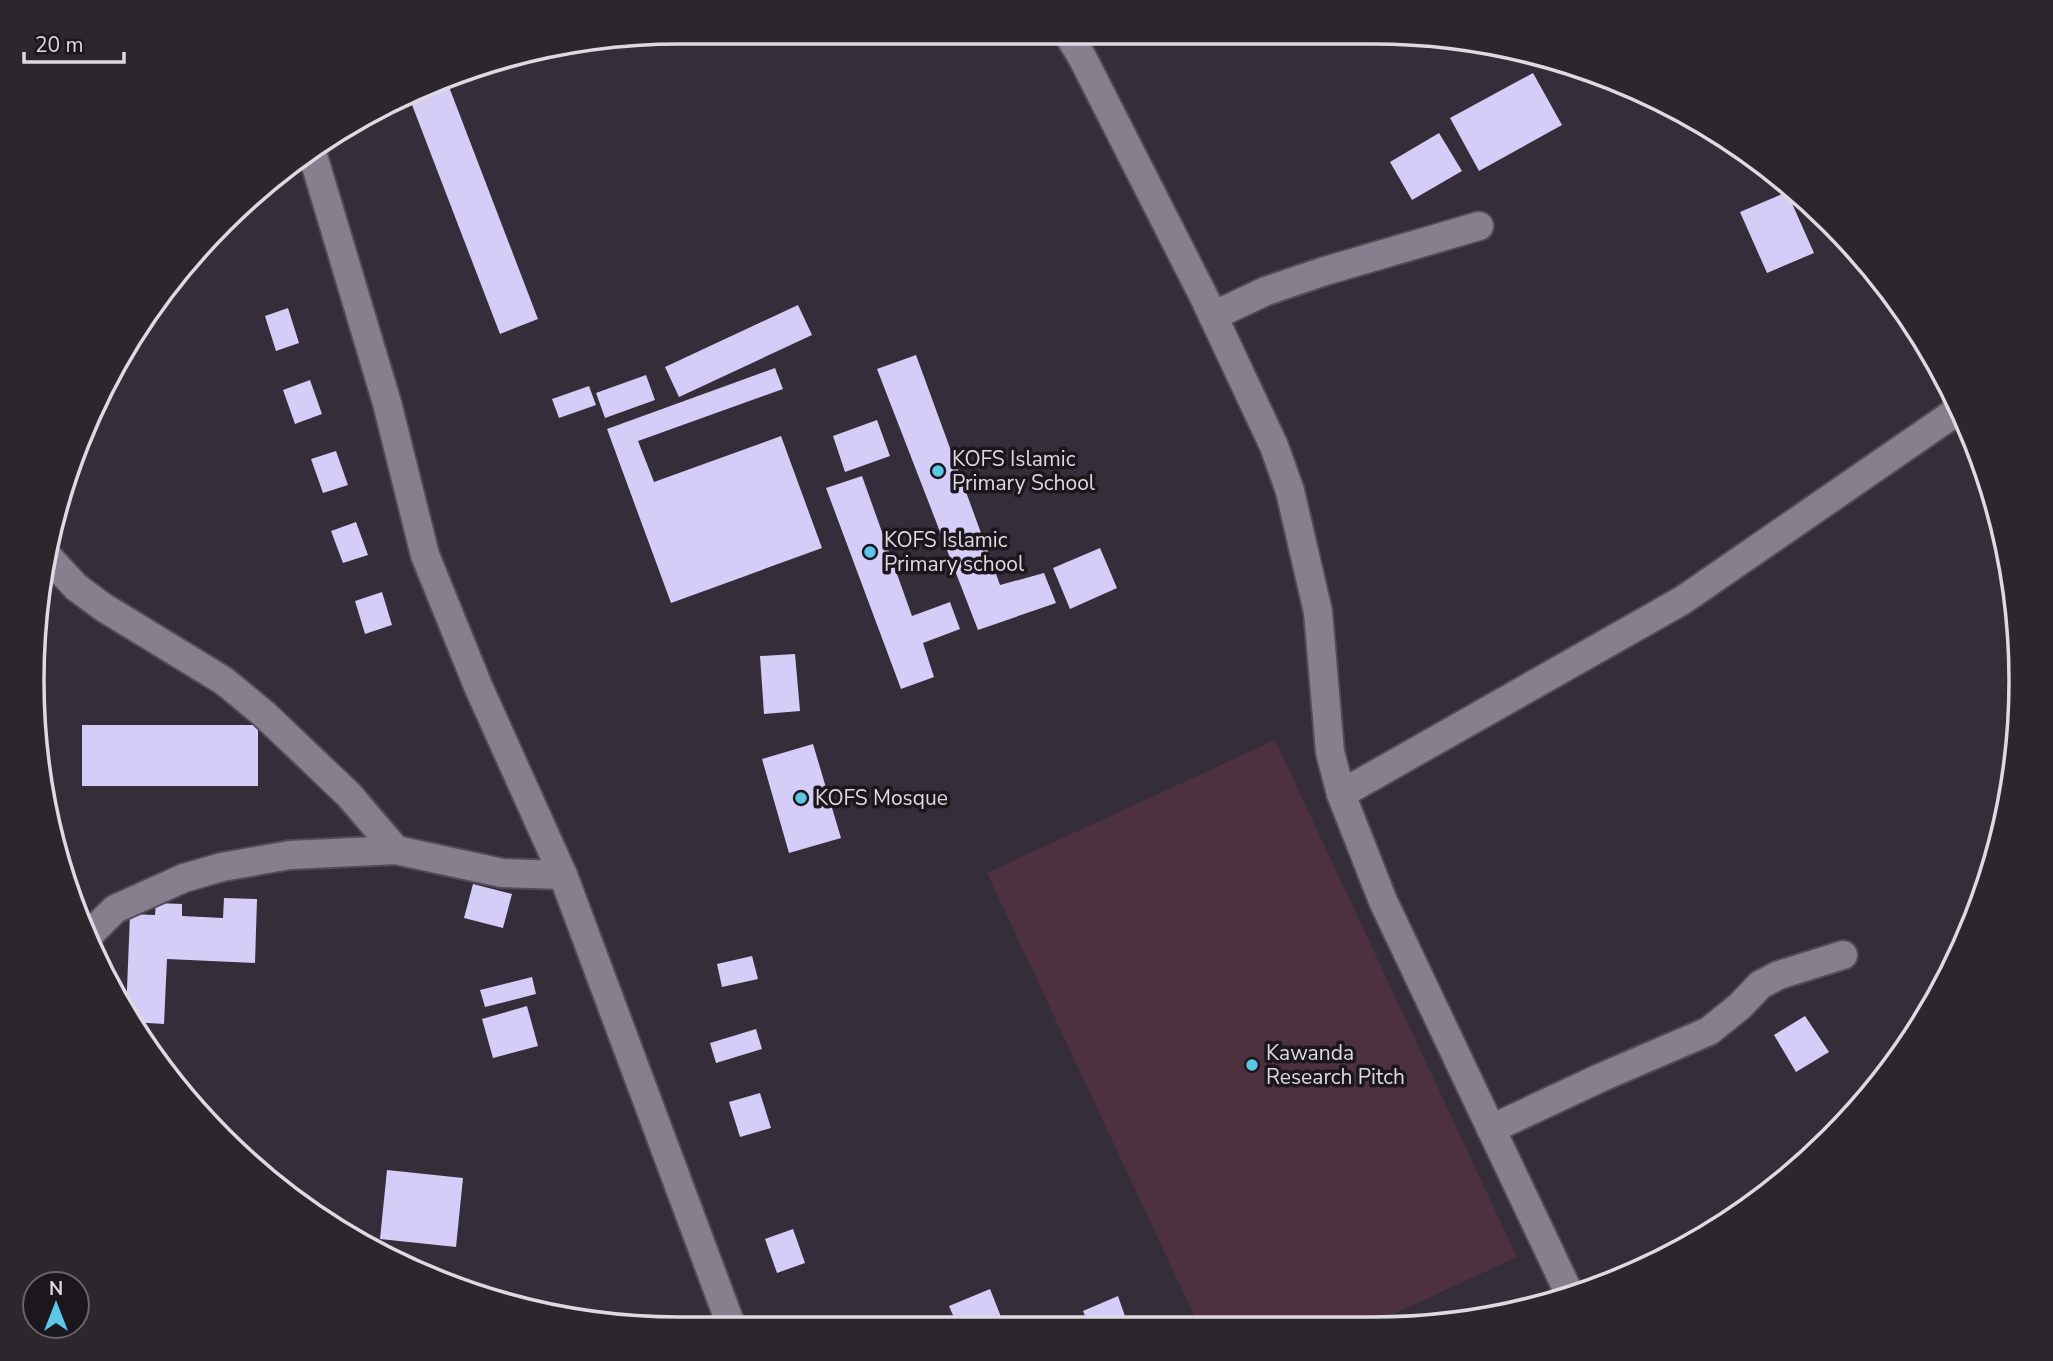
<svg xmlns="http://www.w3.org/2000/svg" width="2053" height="1361" viewBox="0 0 2053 1361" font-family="'Nunito Sans',sans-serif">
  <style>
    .green { fill: #4d3140 }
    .building { fill: #d4cdf7 }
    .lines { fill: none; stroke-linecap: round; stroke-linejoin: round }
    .minor-casing { stroke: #524c57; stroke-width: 32 }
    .minor { stroke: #887f8e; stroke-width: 28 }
    .poi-dot { fill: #5cc7e7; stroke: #1b171d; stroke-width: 2.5 }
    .labels { text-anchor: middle; stroke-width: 7; stroke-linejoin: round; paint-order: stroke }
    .poi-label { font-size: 21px; fill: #ded9e2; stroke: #1b171d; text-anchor: start }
    .rim { fill: none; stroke: #ded9e2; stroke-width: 3.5 }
  </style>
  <rect width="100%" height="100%" fill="#352d3a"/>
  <!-- green -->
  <polygon class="green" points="1275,740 1517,1257 1361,1329 1200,1328 987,873"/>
  <!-- building -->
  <g class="building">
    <polygon points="1533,73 1562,125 1479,171 1450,118"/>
    <polygon points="446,79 538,319 500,334 409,97"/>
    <polygon points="1439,133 1462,171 1412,200 1390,162"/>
    <polygon points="1787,192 1814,253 1767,273 1740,212"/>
    <polygon points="798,305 812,335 679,397 665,367"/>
    <polygon points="288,308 299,343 276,351 265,316"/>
    <polygon points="916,355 1000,585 1044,573 1056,603 978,630 877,369"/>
    <polygon points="775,368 783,389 638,441 654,482 781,436 822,548 671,603 607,429"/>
    <polygon points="646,375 655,400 605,418 596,393"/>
    <polygon points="310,380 322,414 295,424 283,390"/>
    <polygon points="589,386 596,405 559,418 552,399"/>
    <polygon points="877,420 890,456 845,472 833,436"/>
    <polygon points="336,451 348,485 323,493 311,459"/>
    <polygon points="862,476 912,616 950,602 960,629 923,643 934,677 901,689 826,488"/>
    <polygon points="356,522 368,555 343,563 331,531"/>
    <polygon points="1100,548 1117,588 1070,609 1053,568"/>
    <polygon points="382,592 392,625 365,634 355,601"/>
    <polygon points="795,654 800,711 764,714 760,656"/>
    <rect x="82" y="725" width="176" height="61"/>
    <polygon points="813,744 841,838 789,853 762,759"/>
    <polygon points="473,884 512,894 503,928 464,918"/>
    <polygon points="224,898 257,899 255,963 167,959 164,1024 132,1022 126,1014 130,914 155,915 156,903 182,904 182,916 223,918"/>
    <polygon points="752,956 758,979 722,987 717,964"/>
    <polygon points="532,977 536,994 485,1007 480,990"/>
    <polygon points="527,1006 538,1046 493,1058 482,1019"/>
    <polygon points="1805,1016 1829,1052 1796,1072 1774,1035"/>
    <polygon points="756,1029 762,1049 716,1063 710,1043"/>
    <polygon points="760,1093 771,1128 740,1137 729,1102"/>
    <polygon points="387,1170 463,1178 456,1247 380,1239"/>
    <polygon points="793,1229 805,1263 777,1273 765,1239"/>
    <polygon points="990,1289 1005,1327 958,1327 949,1306"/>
    <polygon points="1118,1296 1129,1328 1090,1327 1083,1311"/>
  </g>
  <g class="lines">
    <!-- minor casing -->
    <g class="minor-casing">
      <g id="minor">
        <polyline points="1068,34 1082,57 1204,297 1274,446 1290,491 1318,612 1330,752 1341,794 1383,901 1570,1295"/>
        <polyline points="311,149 387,403 425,555 478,686 563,875 731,1325"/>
        <polyline points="1213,316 1266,291 1325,271 1479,226"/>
        <polyline points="51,560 76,587 103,607 224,681 264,714 349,795 396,850"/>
        <polyline points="1341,794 1683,600 1960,409"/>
        <polyline points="91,933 115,909 184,878 222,867 290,855 396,850 502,873 563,875"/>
        <polyline points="1491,1129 1602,1077 1709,1031 1740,1006 1760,985 1779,975 1843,955"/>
      </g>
    </g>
    <!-- minor -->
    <use href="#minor" class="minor"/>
  </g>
  <!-- markers -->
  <g class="poi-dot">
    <circle cx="938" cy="471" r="7"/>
    <circle cx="870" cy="552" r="7"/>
    <circle cx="801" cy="798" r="7"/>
    <circle cx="1252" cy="1065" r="7"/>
  </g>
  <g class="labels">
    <!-- poi labels -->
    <g class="poi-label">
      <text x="952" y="466">KOFS Islamic<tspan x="952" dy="24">Primary School</tspan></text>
      <text x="884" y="547">KOFS Islamic<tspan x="884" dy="24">Primary school</tspan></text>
      <text x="815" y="805">KOFS Mosque</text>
      <text x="1266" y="1060">Kawanda<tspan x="1266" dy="24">Research Pitch</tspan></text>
    </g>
  </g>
  <!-- crop -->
  <path d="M0 0H2053V1361H0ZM680 44H1373A636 636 0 0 1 2009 680V681A636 636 0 0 1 1373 1317H680A636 636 0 0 1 44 681V680A636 636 0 0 1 680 44Z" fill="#2b272d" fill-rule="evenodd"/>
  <path class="rim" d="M680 44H1373A636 636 0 0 1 2009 680V681A636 636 0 0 1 1373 1317H680A636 636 0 0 1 44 681V680A636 636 0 0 1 680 44Z"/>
  <!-- north arrow -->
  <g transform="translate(56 1305)"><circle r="33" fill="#1b171d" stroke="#69656c" stroke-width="2"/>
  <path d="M0-5L12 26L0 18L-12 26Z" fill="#5cc7e7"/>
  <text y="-10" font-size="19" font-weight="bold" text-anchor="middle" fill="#ded9e2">N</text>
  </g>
  <!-- scale -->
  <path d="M24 52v10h100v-10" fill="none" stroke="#ded9e2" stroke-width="3.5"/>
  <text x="35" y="52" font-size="21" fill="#ded9e2" stroke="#1b171d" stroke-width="5" paint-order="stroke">20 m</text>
</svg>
